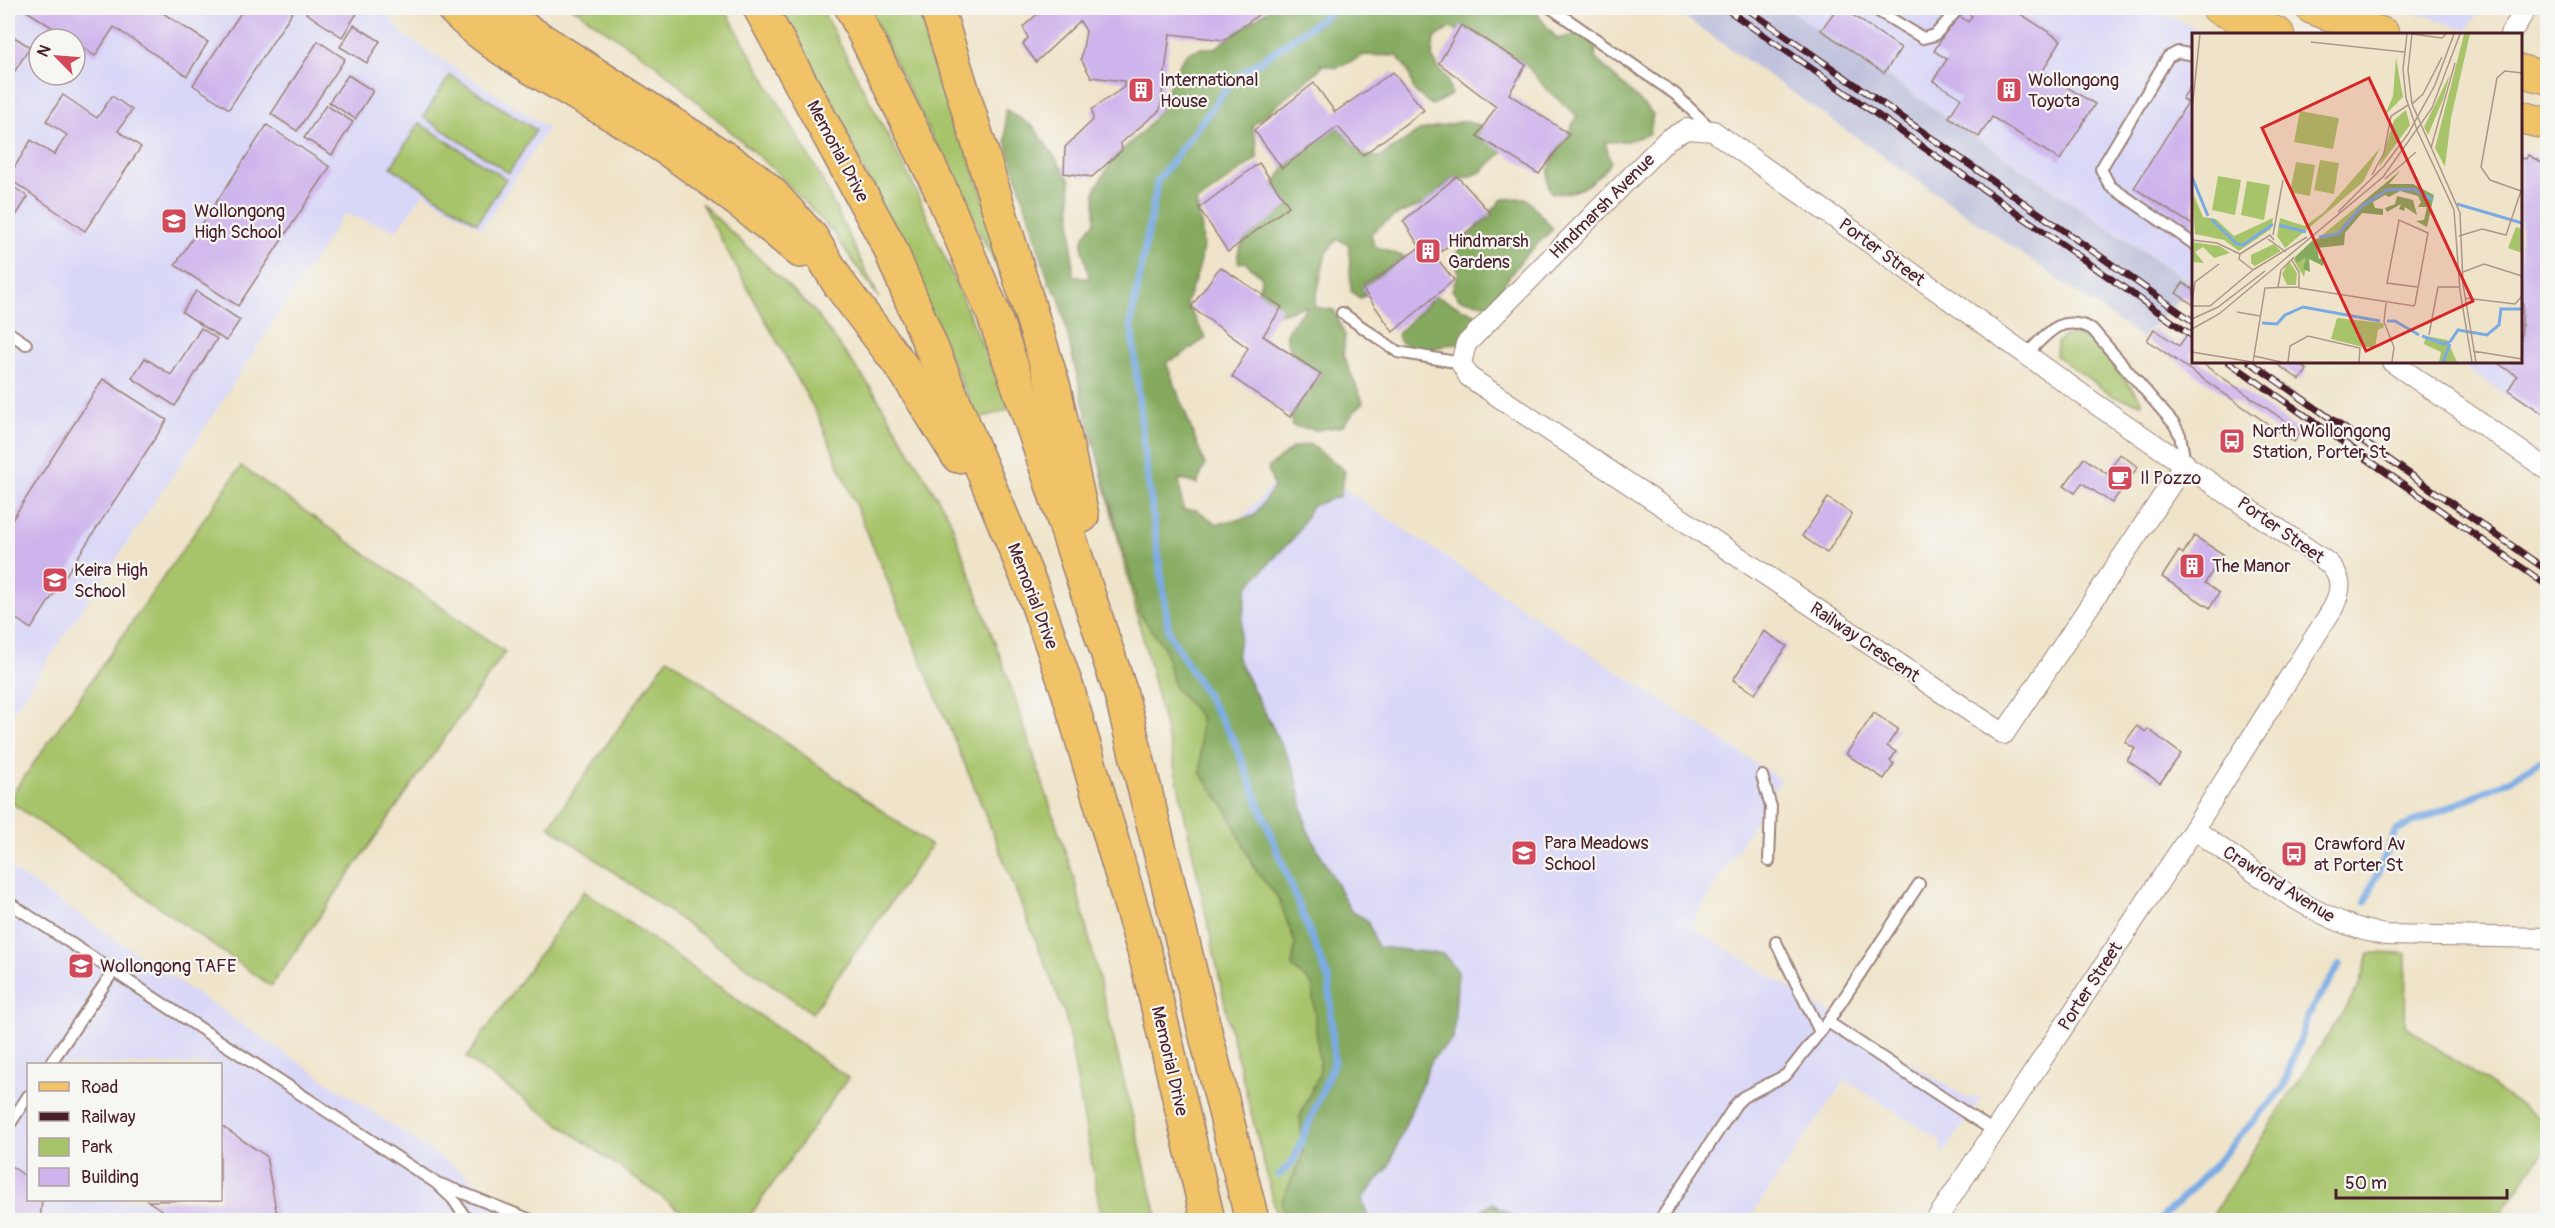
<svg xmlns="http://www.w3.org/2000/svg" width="2555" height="1228" viewBox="0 0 2555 1228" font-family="Pangolin,sans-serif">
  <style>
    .built { fill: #d9d7f7; fill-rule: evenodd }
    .industrial { fill: #c0c2dd }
    .green { fill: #a7c46b; stroke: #78724b; stroke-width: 1.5 }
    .forest { fill: #85aa5f; stroke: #686445; stroke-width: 1.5 }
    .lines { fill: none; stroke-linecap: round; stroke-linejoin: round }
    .stream { stroke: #7aaae4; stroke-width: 7 }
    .building { fill: #ceb4ec }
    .service-casing { stroke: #9c827a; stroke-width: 14 }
    .minor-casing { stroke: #9c827a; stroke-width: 22 }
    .primary-casing { stroke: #9c827a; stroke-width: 34 }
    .motorway-casing { stroke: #9c827a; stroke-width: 36 }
    .service { stroke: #fff; stroke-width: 10 }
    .minor { stroke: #fff; stroke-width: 20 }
    .primary { stroke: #f0c369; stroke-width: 32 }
    .motorway { stroke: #f0c369; stroke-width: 33 }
    .rail-casing { stroke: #4a1f2b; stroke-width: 7 }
    .rail { stroke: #f6f6f2; stroke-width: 4.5; stroke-dasharray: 14; stroke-linecap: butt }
    .labels { text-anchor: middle; stroke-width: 4.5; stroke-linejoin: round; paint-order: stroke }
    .poi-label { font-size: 18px; fill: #4a1f2b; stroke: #f6f6f2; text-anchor: start }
    .street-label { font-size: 18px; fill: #4a1f2b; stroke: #f6f6f2 }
    .inset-river { fill: none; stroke: #7aaae4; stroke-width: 3 }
    .inset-road { fill: none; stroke: #ad958a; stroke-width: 1.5 }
    .view { fill: #d62828; fill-opacity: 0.15; stroke: #d62828; stroke-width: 3 }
    .inset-edge { fill: none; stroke: #4a1f2b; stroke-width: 3 }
  </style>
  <rect width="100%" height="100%" fill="#f6f6f2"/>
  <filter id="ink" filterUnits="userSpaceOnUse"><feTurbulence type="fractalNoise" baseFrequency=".0167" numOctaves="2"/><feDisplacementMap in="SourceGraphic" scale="12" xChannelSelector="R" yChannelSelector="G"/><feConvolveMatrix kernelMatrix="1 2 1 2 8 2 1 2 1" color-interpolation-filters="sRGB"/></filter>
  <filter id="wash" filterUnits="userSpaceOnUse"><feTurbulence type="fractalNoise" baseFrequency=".008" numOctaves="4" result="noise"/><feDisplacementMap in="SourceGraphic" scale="24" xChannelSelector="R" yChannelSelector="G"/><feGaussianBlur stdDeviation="1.35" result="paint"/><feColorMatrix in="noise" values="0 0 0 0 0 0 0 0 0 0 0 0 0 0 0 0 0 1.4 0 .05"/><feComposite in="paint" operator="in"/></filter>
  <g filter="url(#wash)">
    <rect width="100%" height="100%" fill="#efe4c9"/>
    <!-- built -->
    <g class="built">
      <path d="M8,8H382L405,36L548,128L482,229L424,193L397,230L344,214L196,441L8,719ZM39,39H75V75H39Z"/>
      <polygon points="1786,8 2150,8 2209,34 2194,34 2193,284"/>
      <polygon points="2404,8 2481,8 2467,30"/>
      <polygon points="2521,151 2547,157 2547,424 2458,362 2520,362"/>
      <polygon points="1297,458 1781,780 1690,926 1967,1098 1982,1097 1942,1156 1940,1140 1845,1080 1748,1220 1343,1220 1182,583"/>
      <path d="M8,867L526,1215L524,1220H8ZM28,1064H220V1200H28Z"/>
    </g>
    <!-- industrial -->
    <polygon class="industrial" points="1672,8 1786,8 2193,285 2142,338"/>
    <!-- green -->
    <g class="green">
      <polygon points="573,8 724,8 817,170 879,298 832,231 775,171 655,64"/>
      <polygon points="777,8 821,8 912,182 1010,409 978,419 834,105"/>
      <polygon points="868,8 918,8 1031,336"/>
      <polygon points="450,75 536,130 509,173 423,117"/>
      <polygon points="419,123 506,179 477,223 391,167"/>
      <polygon points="701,203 814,311 874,392 949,517 1010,684 1075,881 1158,1220 1102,1220 1065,1014 976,791 819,418"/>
      <polygon points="2074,334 2096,344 2142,401 2142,404 2115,397 2056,356 2057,343 2064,336"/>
      <polygon points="1071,350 1158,398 1197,619 1365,1004 1336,1220 1278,1220 1230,1028 1172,755"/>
      <polygon points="241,466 505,652 271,986 8,800"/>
      <polygon points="668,658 931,846 812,1013 549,826"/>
      <polygon points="584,891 848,1078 747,1220 694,1220 466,1058"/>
      <polygon points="2369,953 2406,954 2405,1026 2547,1124 2547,1145 2502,1211 2502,1220 2209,1220 2360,985"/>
    </g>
    <!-- forest -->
    <g class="forest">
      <path d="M1271,8H1536L1540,18L1557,39L1586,32L1596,47L1595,58L1653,114L1650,134L1627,141L1605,142L1611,162C1596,181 1578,196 1552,193C1536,172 1568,137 1577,116L1547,90L1526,65L1461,25L1457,31L1450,28L1434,39L1432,58L1448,80L1451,95L1432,105L1414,91L1409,72L1397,56L1364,55L1337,68L1320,64L1322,67L1252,126L1257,145V158L1196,203C1209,247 1202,262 1186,303L1206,338L1180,356L1166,362L1205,465L1197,484L1179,479L1183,510H1197L1217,524L1254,516L1274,487L1268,468L1292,448L1310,444L1345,471L1340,496L1312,506L1295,536L1247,587L1237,658L1295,771L1307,829L1351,911L1367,920L1377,947L1443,954L1458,971L1453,1039L1432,1059L1388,1168L1362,1199L1369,1220H1286L1281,1203L1303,1154L1300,1116L1320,1072L1312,984L1292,967L1295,943L1279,899L1256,871L1226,809L1201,774L1200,716L1175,688L1164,647L1141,616L1084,406L1059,297L1049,282L1006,142L1005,109L1034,127L1070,180L1073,276L1089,279C1086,254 1073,243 1095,222V190L1113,159L1146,128L1160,110L1175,71L1187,53L1202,48H1215Z"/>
      <path d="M1464,121L1483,127L1503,152L1481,172L1460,180L1456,176L1424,204L1394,216L1371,233L1374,246L1405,257L1362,288L1366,295L1360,298L1351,291L1349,244L1337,239L1326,253L1314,307L1334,310L1345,336L1343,355L1363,402L1342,426L1317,430L1292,426L1290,417L1321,374C1307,365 1280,351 1288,330C1292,322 1302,314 1307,307C1295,306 1288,314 1277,314L1258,292L1262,277L1245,262L1239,263C1231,238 1271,220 1289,206L1274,184L1286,166L1338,127L1363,155L1380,157L1421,130Z"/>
      <path d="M1526,198L1553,229L1522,259L1489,305L1459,299L1452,290L1459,272L1454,262C1465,230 1484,225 1502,199Z"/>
      <polygon points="1435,296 1479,316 1478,340 1466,344 1449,344 1420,353 1401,342 1397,334"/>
      <polygon points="1492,1203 1518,1220 1477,1220 1477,1213"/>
    </g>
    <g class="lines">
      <!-- stream -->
      <g class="stream">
        <polyline points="2365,902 2396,830 2504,783 2548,757"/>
        <polyline points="1279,1175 1293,1162 1334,1062 1329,981 1234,741 1169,633 1145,457 1131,322 1158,180 1233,80 1337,8"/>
        <polyline points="2160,1220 2208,1172 2283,1088 2308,1015 2340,965"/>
      </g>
    </g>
    <g id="blocks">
      <!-- building -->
      <g class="building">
        <polygon points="22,8 155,8 208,42 187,76 114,27 95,56 75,42 75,39 70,39"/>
        <polygon points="244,8 295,8 229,109 193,85"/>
        <polygon points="309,8 355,8 359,10 342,37 306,13"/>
        <polygon points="1044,8 1267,8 1225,40 1170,34 1160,110 1121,143 1122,150 1092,177 1064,173 1065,147 1093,120 1092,109 1124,87 1124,81 1091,77 1081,59 1086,31 1080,21 1036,62 1023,44 1028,38 1023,27"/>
        <polygon points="1837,8 1842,8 1901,48 1884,73 1821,30"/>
        <polygon points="1969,8 2011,8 2061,40 2042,72 2095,104 2060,160 1992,117 1979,137 1949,117 1961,98 1933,81 1947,59 1934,51 1956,14 1968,22 1972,16 1966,12"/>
        <polygon points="354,25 380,41 367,63 340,47"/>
        <polygon points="1461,25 1526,65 1509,94 1569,134 1539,174 1477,136 1496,107 1439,63"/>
        <polygon points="8,33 30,47 8,82"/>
        <polygon points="318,41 345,59 297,131 271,114"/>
        <polygon points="1393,72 1424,110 1363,155 1338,127 1282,168 1254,130 1314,83 1335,112"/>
        <polygon points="348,75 373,91 355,119 329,102"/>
        <polygon points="2194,81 2194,226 2134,188 2188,102 2182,99"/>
        <polygon points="63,95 97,118 112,96 132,110 118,131 141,147 85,231 8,178 31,140 54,155 67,135 46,121"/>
        <polygon points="326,105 353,122 332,155 304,138"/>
        <polygon points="267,125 330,167 238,306 175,265"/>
        <polygon points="2528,155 2548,166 2542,177 2548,180 2548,417 2508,390 2517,376 2496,362 2520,362 2523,303 2520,302 2520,158 2526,159"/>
        <polygon points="1259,163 1289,206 1228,252 1199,208"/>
        <polygon points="1457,176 1491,214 1435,256 1454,280 1393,332 1362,288 1420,247 1403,221"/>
        <polygon points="8,183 28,197 10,225 8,223"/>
        <polygon points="1220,267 1282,307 1263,336 1321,374 1290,417 1232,377 1248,348 1191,307"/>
        <polygon points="2183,283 2194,290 2194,305 2176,293"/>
        <polygon points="196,291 240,320 226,341 182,312"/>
        <polygon points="2194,325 2194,350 2190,354 2194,362 2200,362 2301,432 2294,442 2147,340 2154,329 2179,346"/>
        <polygon points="201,328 217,339 175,406 132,378 145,358 171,375"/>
        <polygon points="2274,362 2296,362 2307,370 2300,380"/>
        <polygon points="103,379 167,420 31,629 8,613 8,526"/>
        <polygon points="2120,454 2138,467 2112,503 2082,483 2075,493 2064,486 2084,458 2107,474"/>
        <polygon points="1828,498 1852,514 1827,553 1802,536"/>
        <polygon points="2194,536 2223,554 2205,583 2219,593 2210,608 2162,577 2179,551 2183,554"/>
        <polygon points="1764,631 1787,646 1755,694 1733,680"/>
        <polygon points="1874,713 1898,729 1887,746 1896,752 1890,761 1894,764 1884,779 1846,754"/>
        <polygon points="2137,726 2146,732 2148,729 2181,754 2160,783 2127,760 2135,749 2125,742"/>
        <polygon points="220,1125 266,1156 278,1220 170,1220 169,1215 148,1201 220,1200"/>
        <polygon points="8,1164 28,1178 28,1200 42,1200 40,1220 8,1220"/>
      </g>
    </g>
  </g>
  <g filter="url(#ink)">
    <use href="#blocks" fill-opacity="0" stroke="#9c827a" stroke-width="1.5"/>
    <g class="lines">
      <!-- service casing -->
      <g class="service-casing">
        <g id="service">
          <polyline points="1551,8 1675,94 1711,129"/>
          <polyline points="1873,8 1923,38 1935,35 1959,8"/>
          <polyline points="2194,55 2178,52 2168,57 2101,169 2110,186 2194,244"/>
          <polyline points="1342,313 1398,352 1461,363"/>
          <polyline points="8,332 26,344"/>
          <path d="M2026,355C2047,334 2060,313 2092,329L2174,424L2180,435L2185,463"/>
          <polyline points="1762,776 1771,807 1769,861"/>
          <polyline points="1919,884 1828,1022 1995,1132"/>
          <polyline points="8,902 436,1183 453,1199 467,1220"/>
          <polyline points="1776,942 1820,1032"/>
          <polyline points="50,1064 113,972"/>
          <polyline points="8,1127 28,1096"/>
          <polyline points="440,1184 531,1220"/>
          <polyline points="1660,1220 1736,1104 1743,1097 1786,1075 1828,1022"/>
        </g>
      </g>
      <!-- minor casing -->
      <g class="minor-casing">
        <g id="minor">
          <polyline points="2510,34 2527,8"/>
          <polyline points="2392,362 2548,470"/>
          <path d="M2194,829C2251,869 2316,923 2385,935L2548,938"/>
          <path d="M1936,1220L2194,829L2333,608C2342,589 2343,577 2327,562L2097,405L1713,131L1687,129L1668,139L1466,344L1461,363L1469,377L2004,734L2185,463"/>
        </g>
      </g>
      <!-- primary casing -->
      <g class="primary-casing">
        <g id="primary">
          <polyline points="2218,8 2278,34"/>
          <polyline points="2312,8 2383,34"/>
          <polyline points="2520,71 2548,78"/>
          <polyline points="2520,117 2548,124"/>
        </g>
      </g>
      <!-- motorway casing -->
      <g class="motorway-casing">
        <g id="motorway">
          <path d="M453,8C501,58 577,91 635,128C694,165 748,206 800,251"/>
          <polyline points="492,8 689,135 753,177 772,194 811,237 840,285 905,371 958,456"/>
          <polyline points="760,8 889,246 1033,591 1068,691 1147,961 1208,1220"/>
          <polyline points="852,8 938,184 992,310 1035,433 1121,694 1252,1220"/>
          <polyline points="937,8 1054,388 1082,516"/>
        </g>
      </g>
      <!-- service -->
      <use href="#service" class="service"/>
      <!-- minor -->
      <use href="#minor" class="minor"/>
      <!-- primary -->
      <use href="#primary" class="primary"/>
      <!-- motorway -->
      <use href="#motorway" class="motorway"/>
      <!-- rail casing -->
      <g class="rail-casing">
        <g id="rail">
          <polyline points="1725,8 2194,337"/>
          <polyline points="1746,8 2194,322"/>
          <polyline points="2229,362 2548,586"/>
          <polyline points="2250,362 2548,571"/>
        </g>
      </g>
      <!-- rail -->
      <use href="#rail" class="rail"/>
    </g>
  </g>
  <!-- icons -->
  <defs>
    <g id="building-square" transform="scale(1.35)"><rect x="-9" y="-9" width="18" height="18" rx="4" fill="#d1495b" stroke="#f6f6f2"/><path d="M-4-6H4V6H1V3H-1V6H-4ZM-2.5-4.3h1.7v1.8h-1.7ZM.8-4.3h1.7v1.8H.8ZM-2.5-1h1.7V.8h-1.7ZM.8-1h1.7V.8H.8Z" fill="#fff"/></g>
    <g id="school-square" transform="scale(1.35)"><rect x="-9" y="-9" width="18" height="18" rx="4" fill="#d1495b" stroke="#f6f6f2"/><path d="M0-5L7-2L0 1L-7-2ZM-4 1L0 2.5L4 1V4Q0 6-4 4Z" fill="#fff"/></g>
    <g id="bus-square" transform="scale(1.35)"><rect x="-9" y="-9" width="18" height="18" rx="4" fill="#d1495b" stroke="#f6f6f2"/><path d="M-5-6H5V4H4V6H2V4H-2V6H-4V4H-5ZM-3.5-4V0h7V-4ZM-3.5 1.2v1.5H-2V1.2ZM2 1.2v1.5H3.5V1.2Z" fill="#fff"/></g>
    <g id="cafe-square" transform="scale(1.35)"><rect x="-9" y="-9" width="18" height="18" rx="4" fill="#d1495b" stroke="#f6f6f2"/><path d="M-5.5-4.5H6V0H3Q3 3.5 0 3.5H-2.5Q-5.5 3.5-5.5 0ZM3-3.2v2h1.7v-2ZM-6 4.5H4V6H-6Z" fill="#fff"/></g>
    <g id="university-square" transform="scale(1.35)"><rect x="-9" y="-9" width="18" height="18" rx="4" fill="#d1495b" stroke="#f6f6f2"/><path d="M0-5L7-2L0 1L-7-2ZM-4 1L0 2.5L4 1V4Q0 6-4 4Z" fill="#fff"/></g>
  </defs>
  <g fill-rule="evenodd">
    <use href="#building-square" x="1141" y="90"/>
    <use href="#building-square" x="2009" y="90"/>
    <use href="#school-square" x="174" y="221"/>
    <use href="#building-square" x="1428" y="251"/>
    <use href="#bus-square" x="2232" y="441"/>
    <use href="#cafe-square" x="2120" y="478"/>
    <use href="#building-square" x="2192" y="566"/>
    <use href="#school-square" x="55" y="580"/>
    <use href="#school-square" x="1524" y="853"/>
    <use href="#bus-square" x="2294" y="854"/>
    <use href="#university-square" x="81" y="966"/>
  </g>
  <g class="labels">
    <!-- poi labels -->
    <g class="poi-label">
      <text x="1160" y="86">International<tspan x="1160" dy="21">House</tspan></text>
      <text x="2028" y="86">Wollongong<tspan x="2028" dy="21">Toyota</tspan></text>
      <text x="194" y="217">Wollongong<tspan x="194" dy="21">High School</tspan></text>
      <text x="1448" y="247">Hindmarsh<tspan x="1448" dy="21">Gardens</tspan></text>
      <text x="2252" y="437">North Wollongong<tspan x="2252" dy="21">Station, Porter St</tspan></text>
      <text x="2140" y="484">Il Pozzo</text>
      <text x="2212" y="572">The Manor</text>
      <text x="74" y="576">Keira High<tspan x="74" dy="21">School</tspan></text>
      <text x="1544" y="849">Para Meadows<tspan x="1544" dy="21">School</tspan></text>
      <text x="2314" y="850">Crawford Av<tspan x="2314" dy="21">at Porter St</tspan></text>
      <text x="100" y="972">Wollongong TAFE</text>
    </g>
    <!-- street labels -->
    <g class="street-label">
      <text transform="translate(838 151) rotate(62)" y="6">Memorial Drive</text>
      <text transform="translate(1602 206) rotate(-45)" y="6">Hindmarsh Avenue</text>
      <text transform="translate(1882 252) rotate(36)" y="6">Porter Street</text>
      <text transform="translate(2281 530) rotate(35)" y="6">Porter Street</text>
      <text transform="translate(1033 596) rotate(69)" y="6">Memorial Drive</text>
      <text transform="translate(1865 642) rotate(34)" y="6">Railway Crescent</text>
      <text transform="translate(2279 884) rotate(32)" y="6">Crawford Avenue</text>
      <text transform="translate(2090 986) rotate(-57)" y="6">Porter Street</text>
      <text transform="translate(1170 1061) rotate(77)" y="6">Memorial Drive</text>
    </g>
  </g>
  <!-- overview -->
  <g transform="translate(2192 33)">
    <rect width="330" height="330" fill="#efe4c9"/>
    <path d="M272,1H278L259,85L253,134L243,115ZM204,25L211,64L193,82L201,63ZM258,41L252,64L236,102L232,94ZM214,77L218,92L187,134L202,87ZM108,78L147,85L141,116L102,109ZM188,115L171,149L93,215L85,203L88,185L113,193L132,179ZM128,127L147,130L142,161L122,157ZM104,129L123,132L118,163L98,159ZM26,143L49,147L43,182L20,177ZM55,148L78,152L72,187L49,182ZM190,153V162L172,175L145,205L130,206L117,221L112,244L101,226ZM0,158L11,184L24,186L42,203L81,185L79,196L47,218L32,207L3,201ZM324,194L330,196V220L316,215ZM0,209L28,213L38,220L22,225L11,214L3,219L12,230L0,229ZM82,211L89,218L63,233L59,230V222ZM97,228L105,240L104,252H95L90,241ZM145,285L191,290L192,294L186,297L183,314H171L139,306ZM234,303L255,307L265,329H247L249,319L232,311Z" fill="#a7c46b"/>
    <path d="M209,137L197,151H221L242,162L235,194L224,188L232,187L235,174H226L229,169L226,163L208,158L197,164L193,162L181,169L183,175L191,176V182L170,180L153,200L152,212L125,215L127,226L133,224L131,233L117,226L118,239L111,236L114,224L105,230L103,224L121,207L145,200L170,170ZM205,163L221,167L225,182L213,174L212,178L207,176L209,171L195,179L193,175L203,171Z" fill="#85aa5f"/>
    <path class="inset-river" d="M0,144L16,183M265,171L330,190M19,186L45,211L51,212L81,191M87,192L114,199M127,204L146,201L170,173L195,157L221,156L241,167M195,288H203L227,302M70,290L85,291L93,282L111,274L188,288M230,303L252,311L258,309M258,309L266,297L295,302L307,292L309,276H330M251,329L258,311"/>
    <path class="inset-road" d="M215,1L211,36L214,65L225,97L262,177L268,258L280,329M220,1L250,5L254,1M220,1L216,37L220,71L268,180L271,251L284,329M119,9L212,19M220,71L231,61L250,24M0,77L8,1M239,115L263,30M180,142L192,120L199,83L216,72M193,146L224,119M329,158L298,147L289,134L305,45L313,38L330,40M146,179L192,133L216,101L243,52L262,1M81,202L91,147M267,203L290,196L314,202L330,155M76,206L94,219M0,207L25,210L48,221M48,221L78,202L82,207M48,221L47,226L61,237M61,237L115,204M271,239L292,231L330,243M86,254L89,237L102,224M107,255L222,273L223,271L236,200L207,187L195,250L226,254M273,265L323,271L330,263M0,270L3,249L27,231M194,270L192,289L202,314L200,329M0,273H18L61,237M45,279L68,283M0,286L26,274L73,238M0,296L27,281L191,144L240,75L268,1M237,302L246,254H267M281,318L330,326M0,319L60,329M62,323L89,329M61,329L73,255L107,254V239L99,226M96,329L98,313L116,303L168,315L167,329"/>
    <path class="view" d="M177,45L281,268L174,318L70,95Z"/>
    <rect width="330" height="330" class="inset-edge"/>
  </g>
  <!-- margin -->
  <rect width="2555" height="1228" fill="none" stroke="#f6f6f2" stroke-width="30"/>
  <!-- legend -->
  <rect x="27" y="1063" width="195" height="138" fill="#f6f6f2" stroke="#b1a0a2" stroke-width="1.5"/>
  <rect x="39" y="1082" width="30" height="9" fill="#f0c369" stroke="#b1a0a2" stroke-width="1.5"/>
  <text x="81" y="1093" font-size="18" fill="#4a1f2b">Road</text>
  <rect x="39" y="1112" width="30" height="9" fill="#4a1f2b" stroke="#b1a0a2" stroke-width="1.5"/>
  <text x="81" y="1123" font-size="18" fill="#4a1f2b">Railway</text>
  <rect x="39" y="1138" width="30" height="18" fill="#a7c46b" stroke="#b1a0a2" stroke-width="1.5"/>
  <text x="81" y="1153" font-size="18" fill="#4a1f2b">Park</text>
  <rect x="39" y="1168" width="30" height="18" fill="#ceb4ec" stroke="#b1a0a2" stroke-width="1.5"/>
  <text x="81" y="1183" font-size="18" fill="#4a1f2b">Building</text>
  <!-- north arrow -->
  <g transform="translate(57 57) rotate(295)"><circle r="28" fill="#f6f6f2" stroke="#b1a0a2" stroke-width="1.5"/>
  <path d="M0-4.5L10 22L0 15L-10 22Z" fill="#d1495b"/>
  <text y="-9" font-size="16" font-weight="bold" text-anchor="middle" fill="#4a1f2b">N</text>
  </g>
  <!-- scale -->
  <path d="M2336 1189v9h171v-9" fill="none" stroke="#4a1f2b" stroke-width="3"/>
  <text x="2345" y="1189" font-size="18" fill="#4a1f2b" stroke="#f6f6f2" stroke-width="4.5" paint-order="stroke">50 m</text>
</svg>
